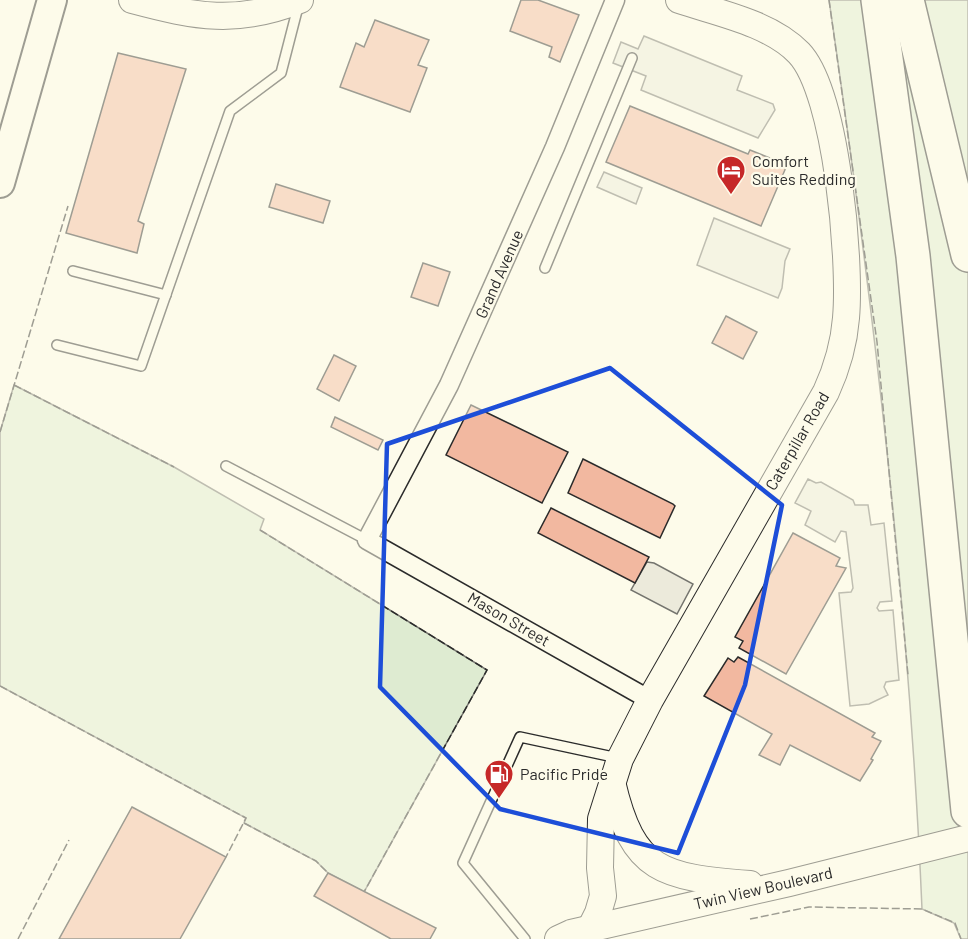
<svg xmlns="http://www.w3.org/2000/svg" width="968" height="939" viewBox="0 0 968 939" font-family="Barlow,sans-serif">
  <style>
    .green { fill: #deebd1; stroke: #74746e; stroke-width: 1.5 }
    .parking { fill: #eceadb; stroke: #74746e; stroke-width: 1.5 }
    .building { fill: #f2b8a0; stroke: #2b2b2b; stroke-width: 1.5 }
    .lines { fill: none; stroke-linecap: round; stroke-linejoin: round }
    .lane-casing { stroke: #2b2b2b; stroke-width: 12 }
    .street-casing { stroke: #2b2b2b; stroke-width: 21 }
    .secondary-casing { stroke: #2b2b2b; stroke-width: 28 }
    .primary-casing { stroke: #2b2b2b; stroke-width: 32 }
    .highway-casing { stroke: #2b2b2b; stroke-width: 36 }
    .lane { stroke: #fdfbea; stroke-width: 9 }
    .street { stroke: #fdfbea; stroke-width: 18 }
    .secondary { stroke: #fdfbea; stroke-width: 26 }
    .primary { stroke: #fdfbea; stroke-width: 28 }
    .highway { stroke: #fdfbea; stroke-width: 33 }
    .fence { stroke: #2b2b2b; stroke-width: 1.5; stroke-dasharray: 8 3; stroke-linecap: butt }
    .marked { fill: none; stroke: #1d4ed8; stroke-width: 4.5; stroke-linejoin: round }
    .labels { text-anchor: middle; stroke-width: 4.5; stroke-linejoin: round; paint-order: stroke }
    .poi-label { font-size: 16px; fill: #2b2b2b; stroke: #fdfbea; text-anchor: start }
    .street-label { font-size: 16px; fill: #2b2b2b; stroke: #fdfbea }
  </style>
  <rect width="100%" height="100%" fill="#fdfbea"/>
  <!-- green -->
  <g class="green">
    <path d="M829,0H968V939H961L954,923L922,909C909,604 873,302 829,0Z"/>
    <polygon points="14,385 174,467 264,519 260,530 487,670 364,892 328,873 316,861 244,823 246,818 0,686 0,432"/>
  </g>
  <!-- parking -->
  <g class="parking">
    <polygon points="644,36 742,76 737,90 773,104 775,110 758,138 641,90 646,76 613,63 621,42 638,49"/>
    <polygon points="604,172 642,188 636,204 597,187"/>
    <polygon points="714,218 790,249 785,261 782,288 778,298 697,265"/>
    <polygon points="808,479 816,483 821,482 853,500 855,505 868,505 871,525 884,523 892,601 880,602 877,608 879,611 893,610 899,680 886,682 884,687 888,695 869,704 850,706 839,593 851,592 853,588 846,532 841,531 835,542 805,525 811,511 795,503"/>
    <polygon points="647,562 654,563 693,584 677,614 631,590"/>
  </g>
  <!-- building -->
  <g class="building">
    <polygon points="521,0 538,0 579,15 560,62 549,57 552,47 510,31"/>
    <polygon points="375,20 429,40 418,65 427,68 410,112 340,87 356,43 364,47"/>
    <polygon points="118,53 186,69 138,221 144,224 137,253 66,233"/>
    <polygon points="630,106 748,154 750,150 787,165 761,226 606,162"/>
    <polygon points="276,184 330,201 323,223 269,207"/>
    <polygon points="423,263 450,272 438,306 411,297"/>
    <polygon points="726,316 757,332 743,359 712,343"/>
    <polygon points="334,355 356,366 339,401 317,389"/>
    <polygon points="471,405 568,452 542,503 446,455"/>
    <polygon points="335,417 383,440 378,450 331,427"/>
    <polygon points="583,459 673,504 675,506 660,538 568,493"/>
    <polygon points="551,508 649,557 635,583 538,533"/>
    <polygon points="793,533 840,558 836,566 846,568 786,674 739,648 743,641 735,637"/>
    <polygon points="738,657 875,733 872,737 881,741 871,759 873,760 860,781 790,745 780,765 759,755 772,734 704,696 728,658 734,662"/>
    <polygon points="132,807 226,857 180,939 59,939"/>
    <polygon points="328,873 436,928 430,939 391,939 314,896"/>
  </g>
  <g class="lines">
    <!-- lane casing -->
    <g class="lane-casing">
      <g id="lane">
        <polyline points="545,268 632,58"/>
        <polyline points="73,271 166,295"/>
        <polyline points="57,345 141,366 230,111 281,73 299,3"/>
        <polyline points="226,466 367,540"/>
        <polyline points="525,939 463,863 520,737 618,758"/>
      </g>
    </g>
    <!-- street casing -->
    <g class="street-casing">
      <polyline id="street" points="615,0 555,147 449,385 367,540 650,700"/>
    </g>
    <!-- secondary casing -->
    <g class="secondary-casing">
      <g id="secondary">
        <path d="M132,0C196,17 237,25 300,0"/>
        <path d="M612,782C633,873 663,877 750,884"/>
        <path d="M590,929L598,913L603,896L600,868L601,819L620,759L650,700L826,392C837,368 844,344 846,318C851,262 837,93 799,53C770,23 718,13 679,0"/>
        <polyline points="558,939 571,933 789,883 968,838"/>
      </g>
    </g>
    <!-- primary casing -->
    <g class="primary-casing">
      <polyline id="primary" points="0,183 52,0"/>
    </g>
    <!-- highway casing -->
    <g class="highway-casing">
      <g id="highway">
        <polyline points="878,0 913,256 968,811"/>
        <polyline points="907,0 968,255"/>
      </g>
    </g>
    <!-- lane -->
    <use href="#lane" class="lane"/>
    <!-- street -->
    <use href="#street" class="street"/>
    <!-- secondary -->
    <use href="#secondary" class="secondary"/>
    <!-- primary -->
    <use href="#primary" class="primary"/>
    <!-- highway -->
    <use href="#highway" class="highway"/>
    <!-- fence -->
    <g class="fence">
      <polyline points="829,0 877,342 908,675"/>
      <polyline points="14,385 174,467"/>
      <polyline points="0,432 68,206"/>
      <polyline points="260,530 487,670 364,892"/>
      <polyline points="0,686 246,818 226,857"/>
      <polyline points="244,823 316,861 328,873"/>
      <polyline points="750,919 809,907 922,909 955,923 961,939"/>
      <polyline points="18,939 69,840"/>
    </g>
  </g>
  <!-- marked area -->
  <path d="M0 0H968V939H0ZM610,368L782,505L745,685L678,853L500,809L380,687L387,444Z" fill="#fdfbea" fill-opacity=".55" fill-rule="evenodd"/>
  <path class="marked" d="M610,368L782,505L745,685L678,853L500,809L380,687L387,444Z"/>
  <!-- icons -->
  <defs>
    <g id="hotel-pin" transform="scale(1.5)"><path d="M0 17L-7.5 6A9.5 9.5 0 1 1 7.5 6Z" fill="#c62828" stroke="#fdfbea"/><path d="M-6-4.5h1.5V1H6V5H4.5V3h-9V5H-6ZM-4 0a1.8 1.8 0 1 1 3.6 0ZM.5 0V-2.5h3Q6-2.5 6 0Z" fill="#fff"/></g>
    <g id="fuel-pin" transform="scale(1.5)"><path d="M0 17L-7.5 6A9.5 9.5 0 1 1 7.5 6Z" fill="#c62828" stroke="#fdfbea"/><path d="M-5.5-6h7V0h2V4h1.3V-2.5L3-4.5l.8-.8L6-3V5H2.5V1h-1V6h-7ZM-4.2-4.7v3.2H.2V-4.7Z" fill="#fff"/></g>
  </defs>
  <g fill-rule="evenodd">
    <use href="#hotel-pin" x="731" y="170"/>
    <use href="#fuel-pin" x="499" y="774"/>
  </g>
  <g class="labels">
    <!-- poi labels -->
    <g class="poi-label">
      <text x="752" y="167">Comfort<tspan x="752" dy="18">Suites Redding</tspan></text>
      <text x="520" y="780">Pacific Pride</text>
    </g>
    <!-- street labels -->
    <g class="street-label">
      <text transform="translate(499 274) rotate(-66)" y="6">Grand Avenue</text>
      <text transform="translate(797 441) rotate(-60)" y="6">Caterpillar Road</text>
      <text transform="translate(509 619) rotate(30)" y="6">Mason Street</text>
      <text transform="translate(763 888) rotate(-13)" y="6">Twin View Boulevard</text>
    </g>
  </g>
</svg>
